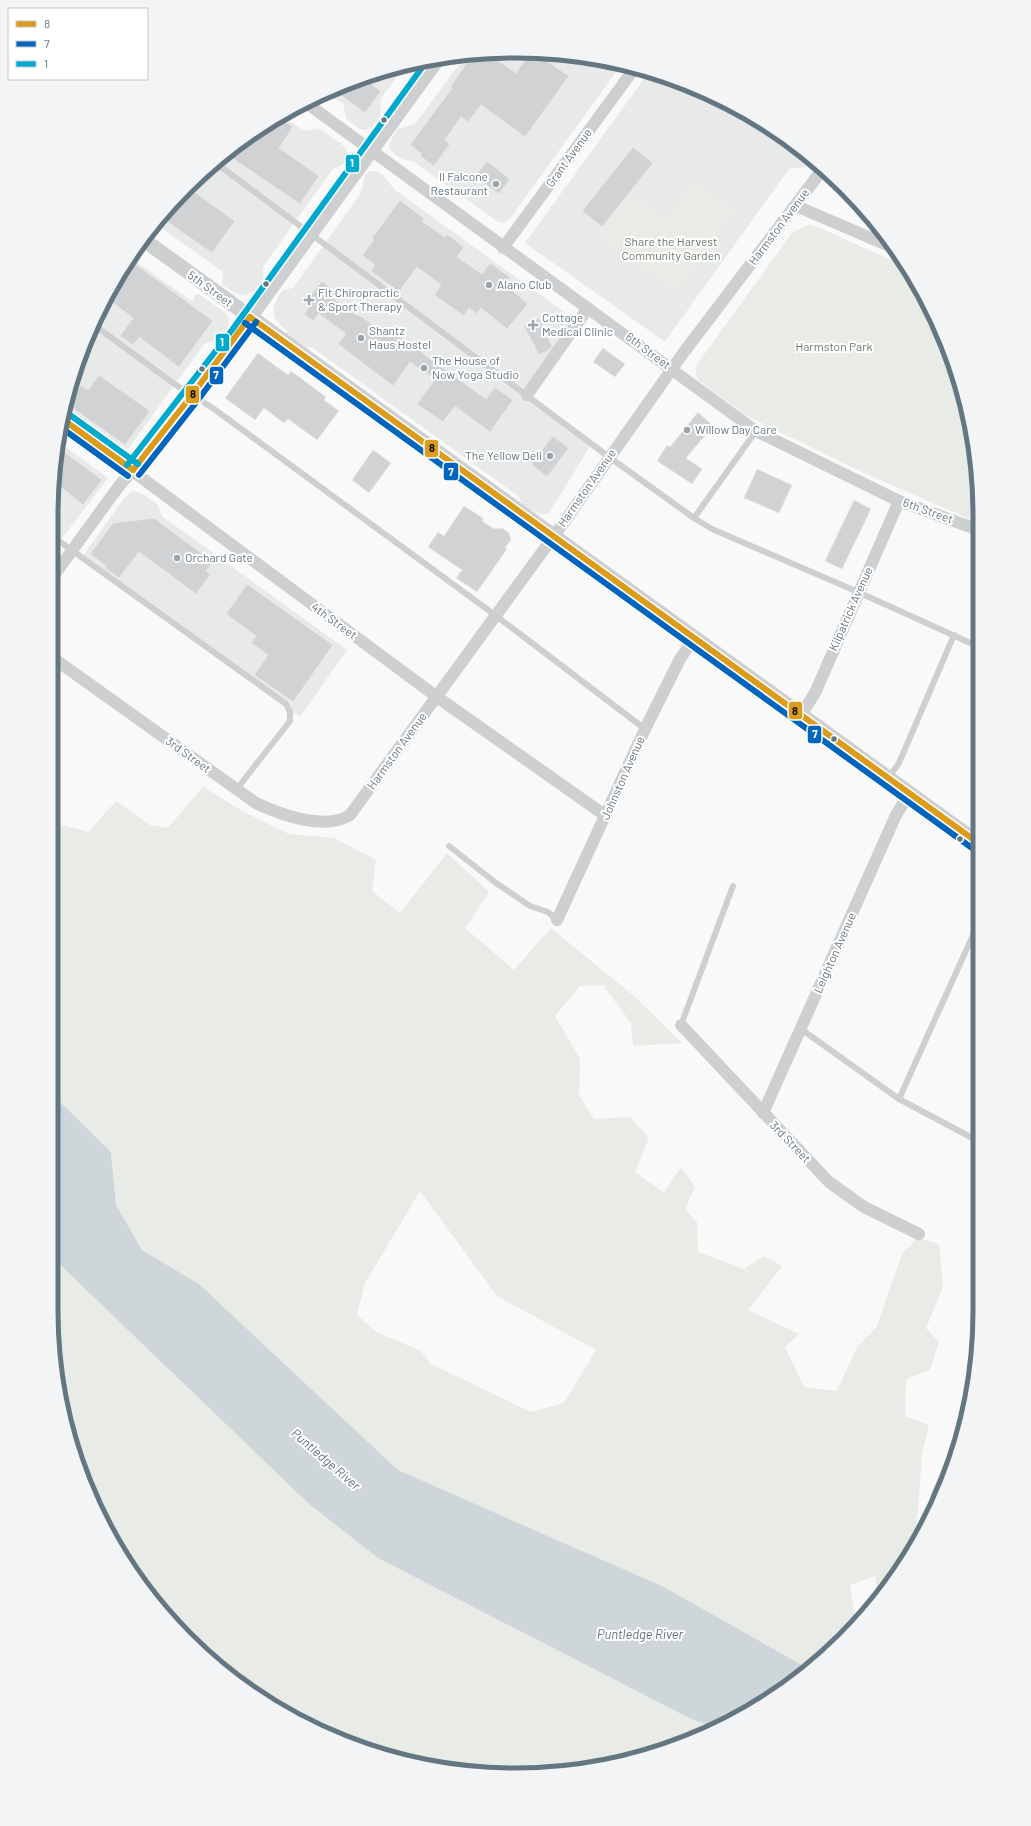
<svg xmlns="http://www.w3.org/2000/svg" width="1031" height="1826" viewBox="0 0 1031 1826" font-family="Barlow,sans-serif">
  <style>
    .built { fill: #e8e9e9 }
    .green { fill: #e8ebe6; fill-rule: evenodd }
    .water { fill: #ced6d9 }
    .building { fill: #d0d2d3; stroke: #e8e8e8 }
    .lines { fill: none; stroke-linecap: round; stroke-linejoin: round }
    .service { stroke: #cecfd0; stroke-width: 6 }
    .minor { stroke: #cecfd0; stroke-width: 12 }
    .tertiary { stroke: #cecfd0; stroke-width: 15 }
    .bus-1-casing { stroke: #fff; stroke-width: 9 }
    .bus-2-casing { stroke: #fff; stroke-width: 9 }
    .bus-3-casing { stroke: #fff; stroke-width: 9 }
    .bus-1 { stroke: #da9c1a; stroke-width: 6 }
    .bus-2 { stroke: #0065bd; stroke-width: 6 }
    .bus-3 { stroke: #00a9ce; stroke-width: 6 }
    .bus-dot { fill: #657683; stroke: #fff; stroke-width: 1.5 }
    .poi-dot { fill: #99a4ac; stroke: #fff; stroke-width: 1.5 }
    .labels { text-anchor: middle; stroke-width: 4; stroke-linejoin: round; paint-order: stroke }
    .street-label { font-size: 12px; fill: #657683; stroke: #fff }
    .poi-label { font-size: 12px; fill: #657683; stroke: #fff; text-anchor: start }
    .park-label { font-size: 12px; fill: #687a64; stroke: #fff }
    .water-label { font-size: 13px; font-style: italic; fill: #60757c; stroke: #fff }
    .rim { fill: none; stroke: #657683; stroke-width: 5 }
    .line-badge { stroke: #fff; stroke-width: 1.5 }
    .badge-label { font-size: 11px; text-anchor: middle; font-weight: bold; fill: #fff }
    .pale-badge-label { font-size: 11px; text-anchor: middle; font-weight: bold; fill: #111 }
  </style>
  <rect width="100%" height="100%" fill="#f9f9f9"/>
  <!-- built -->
  <g class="built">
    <polygon points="485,52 576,55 621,65 509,220 504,223 498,222 414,162 401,159 392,152 389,146 393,136 398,129 415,124 466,55"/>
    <polygon points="406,65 381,98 380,116 372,127 367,130 360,129 347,120 343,104 326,93 395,67"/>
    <polygon points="649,72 665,76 731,105 812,164 810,166 789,169 666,340 664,341 525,243"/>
    <polygon points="282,116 304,131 317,129 322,130 344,146 348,153 348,159 343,164 332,170 265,264 263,268 264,280 255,290 246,295 237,294 222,285 223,272 156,224 166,209 233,147"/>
    <polygon points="370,171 376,171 382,174 395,190 578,322 527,395 592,443 549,513 543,515 530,510 523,505 518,496 313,348 302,346 285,334 287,331 275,319 273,308 279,295 283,290 293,288 361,193 365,175"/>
    <polygon points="131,258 193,302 195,295 199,294 221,310 227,315 229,321 226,333 222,338 204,344 129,448 126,449 67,408 76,366 113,283"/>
    <polygon points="60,443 108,478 60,541 52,536 52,485"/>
    <polygon points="133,491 141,493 157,504 162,516 347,650 300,717 82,557 125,497"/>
  </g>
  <!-- green -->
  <g class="green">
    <polygon points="694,181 736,211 677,293 595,233 612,210 617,213 632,193 667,218"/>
    <path d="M808,225L818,227L906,267L955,366L976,455V522L860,471L747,416L699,381C695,374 695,370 698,363L792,233Z"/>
    <path d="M203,787L244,812L289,834L334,838L376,860L372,891L400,913L447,853L489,892L465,928L514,970L551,928L635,997L682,1043L633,1046L631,1023L603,985L580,986L555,1016L580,1059L579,1095L594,1119L630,1117L649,1138L635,1172L664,1193L681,1167L695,1187L685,1209L697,1222L698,1252L744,1269L763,1256L782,1266L748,1310L799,1334L785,1347L804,1387L837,1391L857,1347L876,1328L902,1254L918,1238L939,1244L943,1287L926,1328L939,1342L930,1370L906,1379L905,1416L929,1425L922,1454L915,1547L878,1598L875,1576L850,1585L856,1625L822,1660L809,1669L664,1587L398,1470L199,1284L142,1250L116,1205L111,1152L54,1096L53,819L59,824L88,832L116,801L150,825L168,828ZM420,1191L497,1296L596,1350L564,1403L531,1412L431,1364L421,1351L376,1332L357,1315L365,1283Z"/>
    <polygon points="55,1260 309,1504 378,1558 691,1719 717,1728 693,1740 606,1766 546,1774 455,1771 395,1759 310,1727 257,1697 187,1639 147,1593 99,1516 76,1460 55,1371"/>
  </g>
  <!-- water -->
  <polygon class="water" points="54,1096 111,1152 116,1205 142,1250 199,1284 398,1470 664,1587 809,1669 748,1713 717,1728 691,1719 378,1558 309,1504 55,1260"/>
  <!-- building -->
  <g class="building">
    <polygon points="486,52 516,73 530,53 537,54 569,76 525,137 481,105 468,122 461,117 445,140 450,144 434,166 420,156 422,154 410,145 452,88 450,87 473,54"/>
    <polygon points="364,79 381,91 365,113 334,90"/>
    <polygon points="280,118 293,127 279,148 319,176 300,204 226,154 233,147"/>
    <polygon points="633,147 653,163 602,227 582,211"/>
    <polygon points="487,161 510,179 499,194 475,176"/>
    <polygon points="189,188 235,221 212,253 161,217 166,209"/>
    <polygon points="400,200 424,218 422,221 445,237 447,234 464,247 457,257 482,274 490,263 510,277 505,284 528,304 507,329 481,308 477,314 469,308 464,316 434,295 441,285 417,267 399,292 371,271 375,265 362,255 374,240 372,238"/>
    <polygon points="130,260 213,321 179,367 139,337 133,345 120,336 133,318 109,300 115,291 111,288 113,283"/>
    <polygon points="322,281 336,293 333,298 358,316 359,315 389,336 392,331 486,399 495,387 513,400 490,432 455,406 443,422 417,404 435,379 410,362 393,386 338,344 346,334 319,314 313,321 304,314 309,307 304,303"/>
    <polygon points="539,318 552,346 549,350 539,355 524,326"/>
    <polygon points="603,348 625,364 615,377 593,362"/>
    <polygon points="258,353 288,375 291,371 326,397 324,400 339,411 317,440 288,419 284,423 264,408 255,420 225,398"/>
    <polygon points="99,375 150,411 125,445 68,405 81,385 88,390"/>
    <polygon points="698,412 713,426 686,458 702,469 692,484 657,461 667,445 670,447"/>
    <polygon points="553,436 569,448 547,477 531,464"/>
    <polygon points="59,448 102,480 83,505 53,481"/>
    <polygon points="373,450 391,463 369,493 352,480"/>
    <polygon points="757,469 792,485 779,513 744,498"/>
    <polygon points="854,500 871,509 842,569 825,561"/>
    <polygon points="464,506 483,518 482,521 494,529 502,528 509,533 511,540 505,548 507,549 477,592 456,578 462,570 428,547 438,532 444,536"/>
    <polygon points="154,518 213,562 206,571 211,574 196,594 139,552 119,578 105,568 106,566 90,554 113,523"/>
    <polygon points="247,584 333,645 293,702 254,675 268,655 251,643 256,636 226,614"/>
  </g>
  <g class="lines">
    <!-- service -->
    <g class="service">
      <polyline points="216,163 609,457 694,518 712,529 858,592 977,646"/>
      <polyline points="94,325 173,383 214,409 495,615 645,729"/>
      <polyline points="694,518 756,431"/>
      <polyline points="52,536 286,704 290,712 290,721 236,790"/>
      <polyline points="889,777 899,763 954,635"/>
      <polyline points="449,846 496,883 530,906 548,912 557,920"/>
      <polyline points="681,1025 733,886"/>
      <polyline points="801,1029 899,1099 978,1141"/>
      <polyline points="899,1099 978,924"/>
    </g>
    <!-- minor -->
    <g class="minor">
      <polyline points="305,102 756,431 899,501 976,529"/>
      <polyline points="796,206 894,248"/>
      <polyline points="503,248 634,69"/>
      <polyline points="527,395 588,308"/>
      <polyline points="65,421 437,697 606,816"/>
      <polyline points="52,578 119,486 142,459 250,317"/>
      <path d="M53,658L256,803C281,815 325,831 350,815L567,518L684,352L822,170"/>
      <polyline points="801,715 815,693 899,501"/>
      <polyline points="557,920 645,729 680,659 694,638"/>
      <polyline points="681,1025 829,1182 864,1207 919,1234"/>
      <polyline points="763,1113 896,815 909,794"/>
    </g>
    <!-- tertiary -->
    <g class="tertiary">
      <polyline points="144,240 977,842"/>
      <polyline points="250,317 437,60"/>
      <polyline points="938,1497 957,1453"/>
    </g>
    <!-- bus-1 casing -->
    <g class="bus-1-casing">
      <g id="bus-1">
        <polyline points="250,317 977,842"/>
        <polyline points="65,421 133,470"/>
        <polyline points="133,470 192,395 250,317"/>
        <polyline points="938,1497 956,1454"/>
      </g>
    </g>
    <!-- bus-2 casing -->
    <g class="bus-2-casing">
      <g id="bus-2">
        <polyline points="245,323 972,848"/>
        <polyline points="63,429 128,476"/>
        <polyline points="139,475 198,400 256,322"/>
      </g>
    </g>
    <!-- bus-3 casing -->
    <g class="bus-3-casing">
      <g id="bus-3">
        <polyline points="70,415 138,464"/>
        <polyline points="127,465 232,330 426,62"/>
      </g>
    </g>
    <!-- bus-1 -->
    <use href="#bus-1" class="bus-1"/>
    <!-- bus-2 -->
    <use href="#bus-2" class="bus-2"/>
    <!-- bus-3 -->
    <use href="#bus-3" class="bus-3"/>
  </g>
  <!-- markers -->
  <g class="bus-dot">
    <circle cx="384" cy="120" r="3.5"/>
    <circle cx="266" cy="284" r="3.5"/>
    <circle cx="202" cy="369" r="3.5"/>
    <circle cx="834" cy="739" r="3.5"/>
    <circle cx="960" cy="839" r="3.5"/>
  </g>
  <g class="poi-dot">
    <circle cx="496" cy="184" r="4"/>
    <circle cx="489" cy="285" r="4"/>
    <path d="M307 294h4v4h4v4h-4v4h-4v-4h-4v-4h4z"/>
    <path d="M531 319h4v4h4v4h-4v4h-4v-4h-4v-4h4z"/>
    <circle cx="361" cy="338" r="4"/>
    <circle cx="424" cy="368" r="4"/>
    <circle cx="687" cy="430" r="4"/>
    <circle cx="550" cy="456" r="4"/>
    <circle cx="177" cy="558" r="4"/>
  </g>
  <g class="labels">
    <!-- street labels -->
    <g class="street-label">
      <text transform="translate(569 158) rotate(-54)" y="4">Grant Avenue</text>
      <text transform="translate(779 227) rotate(-53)" y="4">Harmston Avenue</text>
      <text transform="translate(210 289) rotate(36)" y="4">5th Street</text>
      <text transform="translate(648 351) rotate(37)" y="4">6th Street</text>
      <text transform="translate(587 488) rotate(-55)" y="4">Harmston Avenue</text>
      <text transform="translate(928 511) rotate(20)" y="4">6th Street</text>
      <text transform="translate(851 609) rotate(-66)" y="4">Kilpatrick Avenue</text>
      <text transform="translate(334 621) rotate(36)" y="4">4th Street</text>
      <text transform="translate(397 751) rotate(-54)" y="4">Harmston Avenue</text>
      <text transform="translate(188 755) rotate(36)" y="4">3rd Street</text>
      <text transform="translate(623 778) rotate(-66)" y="4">Johnston Avenue</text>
      <text transform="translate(835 953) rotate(-66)" y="4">Leighton Avenue</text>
      <text transform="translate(790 1142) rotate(46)" y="4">3rd Street</text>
    </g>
    <!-- poi labels -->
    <g class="poi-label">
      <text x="488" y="181" text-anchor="end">Il Falcone<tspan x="488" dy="14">Restaurant</tspan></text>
      <text x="497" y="289">Alano Club</text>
      <text x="318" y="297">Fit Chiropractic<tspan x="318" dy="14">&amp; Sport Therapy</tspan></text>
      <text x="542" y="322">Cottage<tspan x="542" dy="14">Medical Clinic</tspan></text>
      <text x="369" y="335">Shantz<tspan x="369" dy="14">Haus Hostel</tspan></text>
      <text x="432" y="365">The House of<tspan x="432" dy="14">Now Yoga Studio</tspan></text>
      <text x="695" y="434">Willow Day Care</text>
      <text x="542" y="460" text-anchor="end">The Yellow Deli</text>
      <text x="185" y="562">Orchard Gate</text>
    </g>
    <!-- park labels -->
    <g class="park-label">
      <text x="671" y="246">Share the Harvest<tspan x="671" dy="14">Community Garden</tspan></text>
      <text x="834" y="351">Harmston Park</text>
    </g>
    <!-- water labels -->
    <g class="water-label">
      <text transform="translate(326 1459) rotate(41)" y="5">Puntledge River</text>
      <text x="640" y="1639">Puntledge River</text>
    </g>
  </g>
  <!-- crop -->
  <path d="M0 0H1031V1826H0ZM515 58H516A457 457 0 0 1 973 515V1311A457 457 0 0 1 516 1768H515A457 457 0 0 1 58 1311V515A457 457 0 0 1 515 58Z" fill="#f3f4f5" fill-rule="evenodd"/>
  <path class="rim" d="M515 58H516A457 457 0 0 1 973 515V1311A457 457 0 0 1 516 1768H515A457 457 0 0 1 58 1311V515A457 457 0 0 1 515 58Z"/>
  <g class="line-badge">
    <rect x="345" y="154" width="15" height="19" rx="4" fill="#00a9ce"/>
    <rect x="215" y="333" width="15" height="19" rx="4" fill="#00a9ce"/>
    <rect x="209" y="366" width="15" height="19" rx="4" fill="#0065bd"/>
    <rect x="185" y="385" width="15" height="19" rx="4" fill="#da9c1a"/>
    <rect x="424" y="439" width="15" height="19" rx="4" fill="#da9c1a"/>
    <rect x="443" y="462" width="16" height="19" rx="4" fill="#0065bd"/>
    <rect x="788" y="701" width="15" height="19" rx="4" fill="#da9c1a"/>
    <rect x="807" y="725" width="15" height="19" rx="4" fill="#0065bd"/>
  </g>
  <g class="badge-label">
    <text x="352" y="167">1</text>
    <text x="222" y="346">1</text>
    <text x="216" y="379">7</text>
    <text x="451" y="476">7</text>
    <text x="815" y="738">7</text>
  </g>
  <g class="pale-badge-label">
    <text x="193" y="398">8</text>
    <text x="432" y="452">8</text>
    <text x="795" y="715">8</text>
  </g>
  <!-- legend -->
  <rect x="8" y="8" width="140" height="72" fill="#ffffff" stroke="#c1c8cd"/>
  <rect x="16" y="21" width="20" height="6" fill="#da9c1a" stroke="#c1c8cd"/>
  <text x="44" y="28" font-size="12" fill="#657683">8</text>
  <rect x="16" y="41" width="20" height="6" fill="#0065bd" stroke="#c1c8cd"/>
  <text x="44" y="48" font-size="12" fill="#657683">7</text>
  <rect x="16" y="61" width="20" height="6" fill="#00a9ce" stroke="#c1c8cd"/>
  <text x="44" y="68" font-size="12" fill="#657683">1</text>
</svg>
